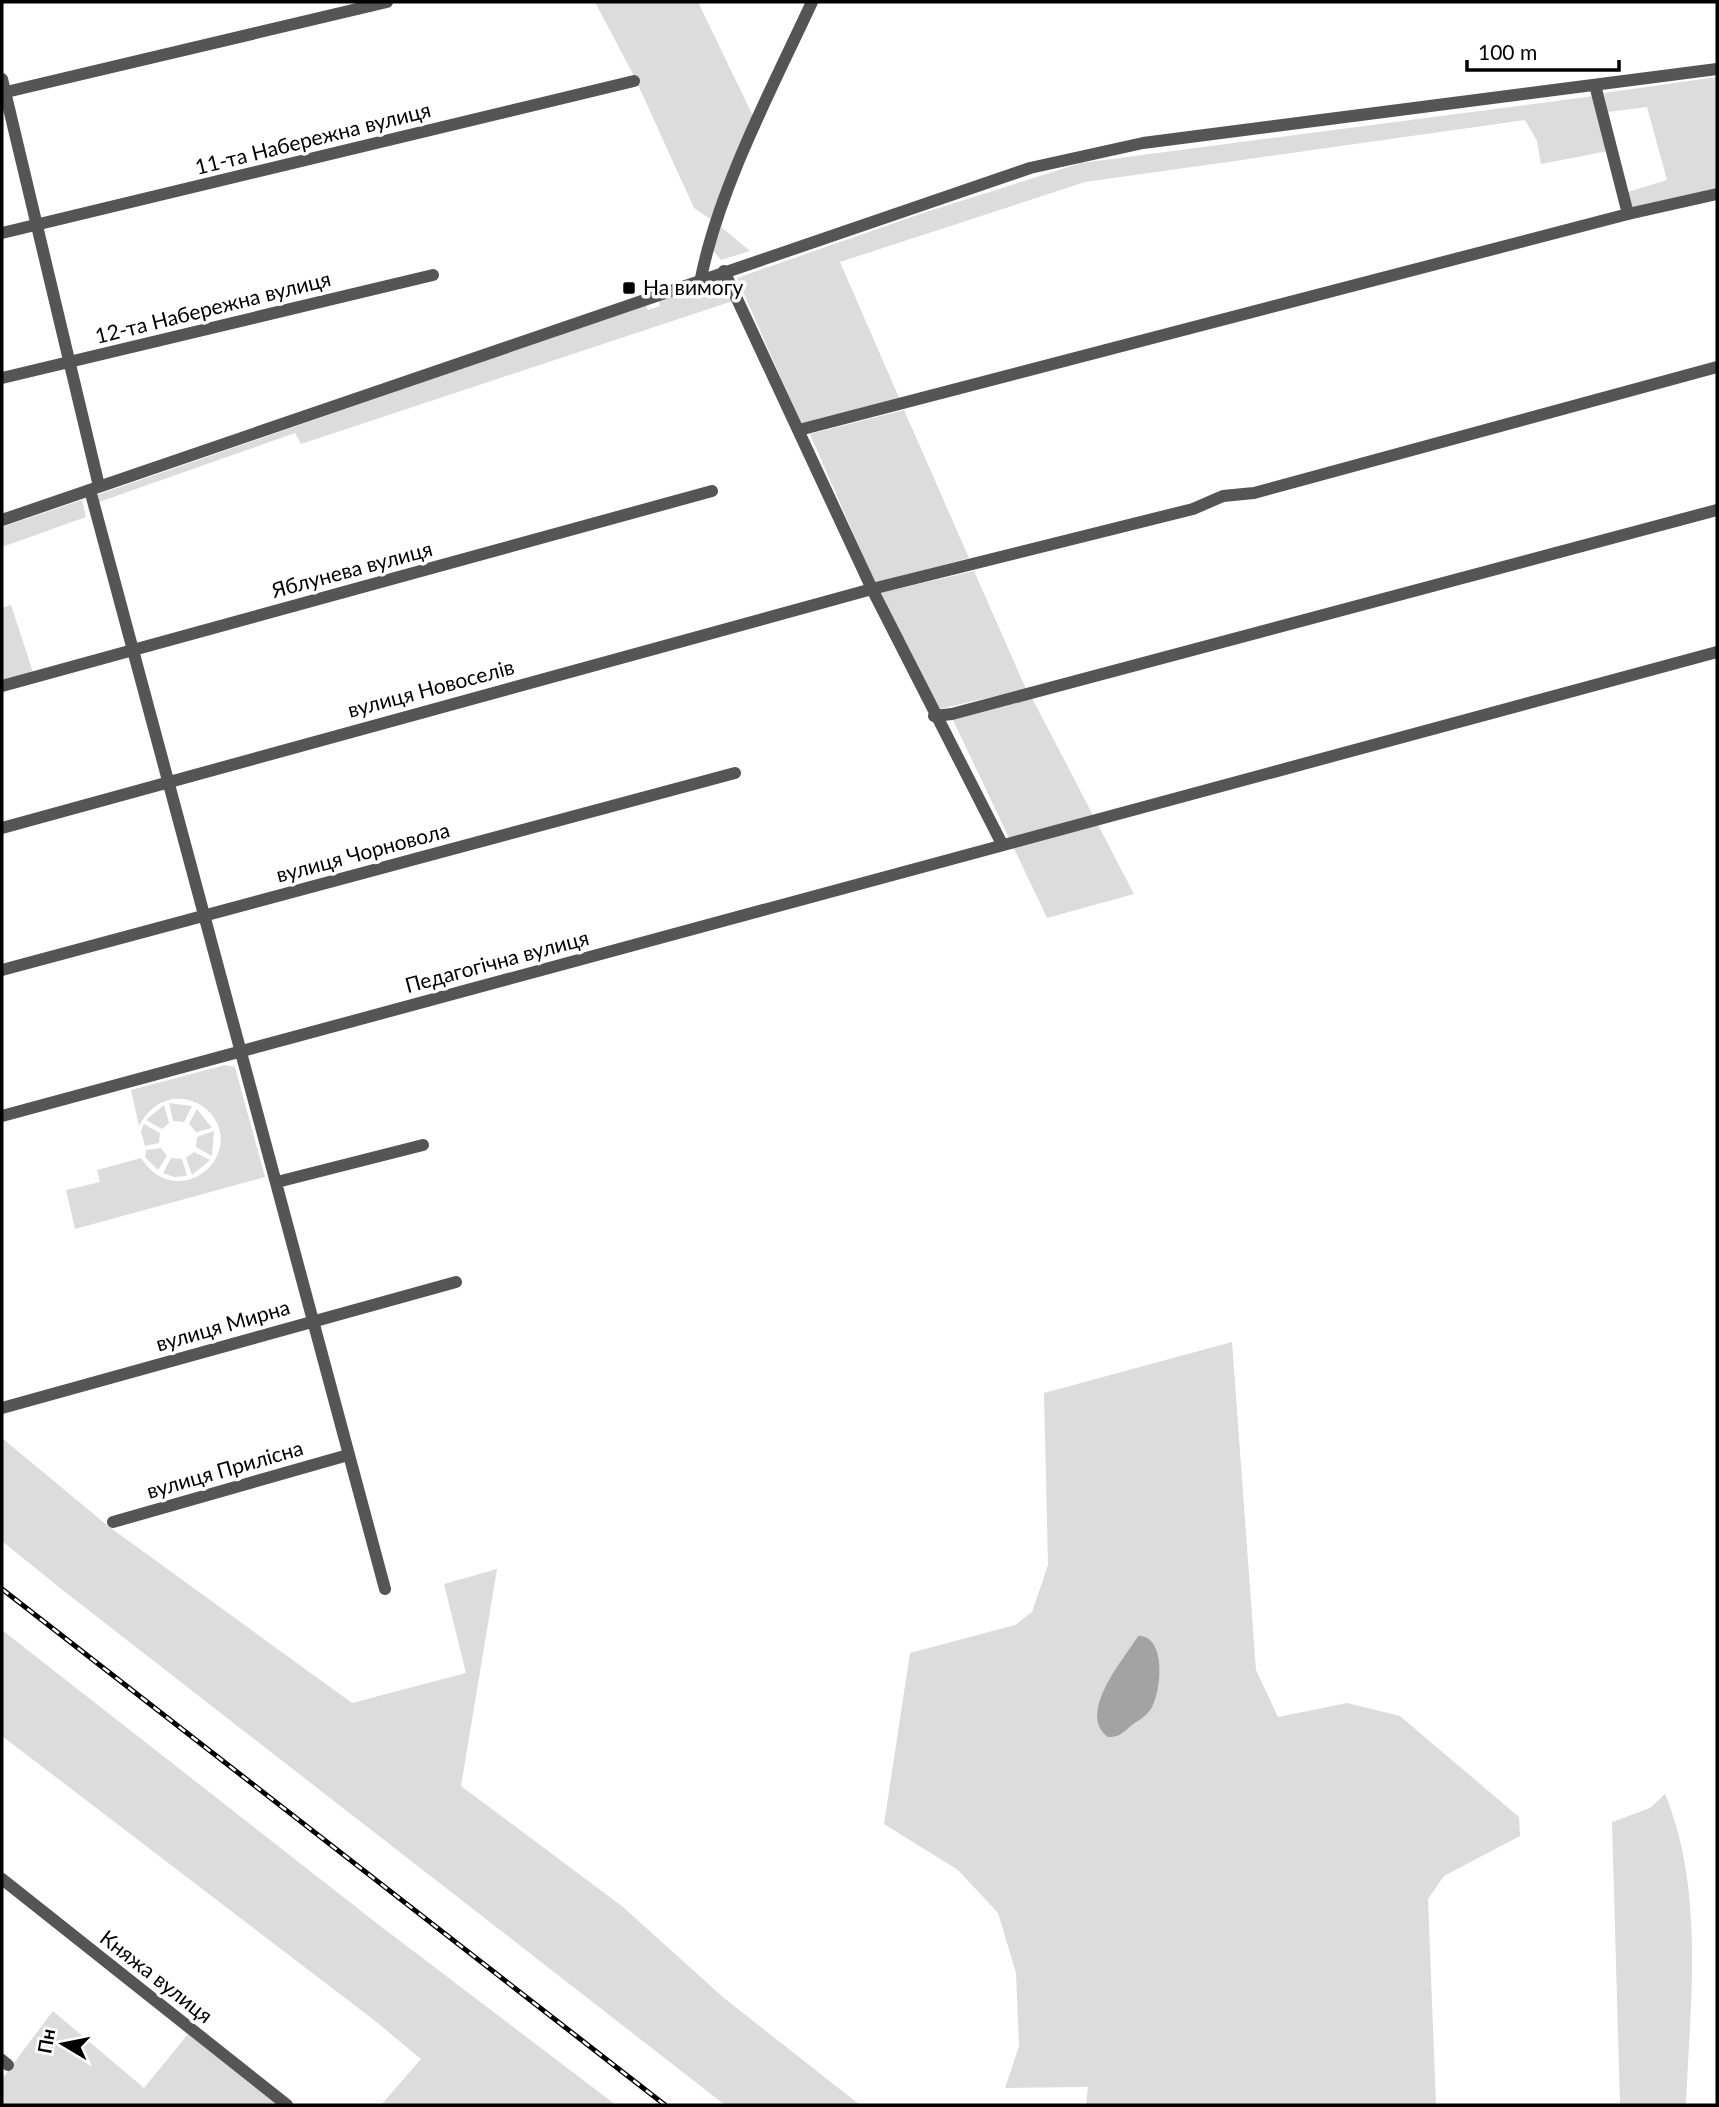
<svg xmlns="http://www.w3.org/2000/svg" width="1719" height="2107" viewBox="0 0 1719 2107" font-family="Lato,sans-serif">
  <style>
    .green { fill: #dcdcdc; fill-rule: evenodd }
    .water { fill: #a3a3a3 }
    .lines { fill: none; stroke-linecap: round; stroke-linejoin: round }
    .minor { stroke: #555; stroke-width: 12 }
    .rail-casing { stroke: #000; stroke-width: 5 }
    .rail { stroke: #fff; stroke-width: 2.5; stroke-dasharray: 8; stroke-linecap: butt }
    .poi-dot { fill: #000; stroke: #fff; stroke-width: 2.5 }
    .labels { text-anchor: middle; stroke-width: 7; stroke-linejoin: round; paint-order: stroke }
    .street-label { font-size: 21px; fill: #000; stroke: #fff }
    .poi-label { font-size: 21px; fill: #000; stroke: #fff; text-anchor: start }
  </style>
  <rect width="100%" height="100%" fill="#fff"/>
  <!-- green -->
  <g class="green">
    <polygon points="595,2 698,2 753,116 713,221 694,208 634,76"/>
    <polygon points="1717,77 1717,188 1632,208 1628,192 1667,180 1647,107 1608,112 1604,93"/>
    <polygon points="1594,96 1608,151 1541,164 1537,141 1525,120 1085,182 840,262 900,400 801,424 737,278 923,213 1081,163"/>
    <polygon points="721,227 750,251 721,260 712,249"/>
    <polygon points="723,279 733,301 301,444 295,433 99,502 97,495 646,305 648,310 660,306 659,301"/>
    <polygon points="904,410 969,558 875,583 810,434"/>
    <polygon points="82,500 86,517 2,547 2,527"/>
    <polygon points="974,571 1026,689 935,710 880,593"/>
    <polygon points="11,605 33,672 2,681 2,608"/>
    <polygon points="1032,698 1134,894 1047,918 952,718"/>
    <path d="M225,1065L235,1067L265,1177L75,1229L66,1190L100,1182L97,1170L141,1158C150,1172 163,1182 181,1181C194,1180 205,1173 213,1163C245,1115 170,1067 139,1126L131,1090Z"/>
    <polygon points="169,1103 192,1106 184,1122 173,1121"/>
    <polygon points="164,1105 169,1123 162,1129 146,1120"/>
    <polygon points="197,1109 212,1128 196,1132 189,1124"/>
    <polygon points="144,1124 160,1133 159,1143 145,1146 141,1131"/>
    <polygon points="214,1131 212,1156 196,1147 197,1137"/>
    <polygon points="161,1148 167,1156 158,1170 145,1157 146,1150"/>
    <polygon points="194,1152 210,1160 192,1175 186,1158"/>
    <polygon points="171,1158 182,1159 187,1176 174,1177 163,1173"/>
    <path d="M1232,1342L1256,1670L1278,1717L1347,1703L1400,1716L1519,1817L1520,1836L1444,1876L1428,1899L1436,2105H1086L1088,2087L1005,2088L1019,2046L1016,1973L998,1913L958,1870L884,1824L910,1653L1015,1625L1032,1612L1048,1565L1044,1393ZM1138,1636L1158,1663C1159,1698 1156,1705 1129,1727C1121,1735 1117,1740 1105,1735L1119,1668Z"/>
    <polygon points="2,1438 108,1526 352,1703 466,1673 444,1584 497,1569 461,1786 623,1907 724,1998 860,2105 725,2105 60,1588 2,1541"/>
    <polygon points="2,1630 379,1925 616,2105 381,2105 421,2059 374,2020 2,1736"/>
    <path d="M1665,1794C1705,1891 1690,2003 1686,2105H1620L1612,1822L1650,1808Z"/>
    <polygon points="53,2011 144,2088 188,2034 278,2105 2,2105 2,2079"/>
  </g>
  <!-- water -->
  <path class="water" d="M1138,1636C1166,1635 1162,1689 1152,1707C1148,1715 1139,1720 1132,1725C1123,1732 1120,1738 1108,1737C1076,1713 1125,1658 1138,1636Z"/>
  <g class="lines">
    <!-- minor -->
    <g class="minor">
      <polyline points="2,79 99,486"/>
      <polyline points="2,93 387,2"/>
      <polyline points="1628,214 1717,194"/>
      <polyline points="2,233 634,81"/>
      <polyline points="724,271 872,589 1002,844"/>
      <path d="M701,278C719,188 773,86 812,2"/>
      <polyline points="2,378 433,275"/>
      <polyline points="799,430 1628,214 1595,85"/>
      <polyline points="90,490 385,1589"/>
      <polyline points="2,520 1030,168 1143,143 1717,69"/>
      <polyline points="2,686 712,491"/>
      <polyline points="934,716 952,714 1717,510"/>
      <polyline points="2,828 872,589 1193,509 1223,496 1254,493 1717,367"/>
      <polyline points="2,970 735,773"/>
      <polyline points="2,1116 1717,652"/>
      <polyline points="277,1182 423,1145"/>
      <polyline points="2,1408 456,1282"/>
      <polyline points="113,1522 348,1455"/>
      <polyline points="2,1879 287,2105"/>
      <polyline points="2,2060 8,2065"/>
    </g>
    <!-- rail casing -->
    <g class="rail-casing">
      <polyline id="rail" points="2,1589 665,2105"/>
    </g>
    <!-- rail -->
    <use href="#rail" class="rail"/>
  </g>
  <!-- markers -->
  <rect class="poi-dot" x="622" y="281" width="14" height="14" rx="3.5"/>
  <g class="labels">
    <!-- street labels -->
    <g class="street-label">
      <text transform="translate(313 139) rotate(-14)" y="7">11-та Набережна вулиця</text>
      <text transform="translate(213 308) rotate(-14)" y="7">12-та Набережна вулиця</text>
      <text transform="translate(352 570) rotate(-15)" y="7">Яблунева вулиця</text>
      <text transform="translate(431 689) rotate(-15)" y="7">вулиця Новоселів</text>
      <text transform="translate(363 853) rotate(-15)" y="7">вулиця Чорновола</text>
      <text transform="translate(497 962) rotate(-15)" y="7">Педагогічна вулиця</text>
      <text transform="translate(223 1326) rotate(-16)" y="7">вулиця Мирна</text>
      <text transform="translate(225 1470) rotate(-16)" y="7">вулиця Прилісна</text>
      <text transform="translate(156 1977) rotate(38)" y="7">Княжа вулиця</text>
    </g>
    <!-- poi labels -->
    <g class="poi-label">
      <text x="643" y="295">На вимогу</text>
    </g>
  </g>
  <!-- border -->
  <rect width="1719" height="2107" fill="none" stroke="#000000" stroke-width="7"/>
  <!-- north arrow -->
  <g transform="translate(63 2044) rotate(280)" stroke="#ffffff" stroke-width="5" paint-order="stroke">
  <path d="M0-5L12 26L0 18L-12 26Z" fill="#000000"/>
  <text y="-10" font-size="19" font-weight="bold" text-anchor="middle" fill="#000000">Пн</text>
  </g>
  <!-- scale -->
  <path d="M1467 60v10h152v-10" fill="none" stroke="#000000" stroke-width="3.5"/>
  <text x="1478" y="60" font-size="21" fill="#000000" stroke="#ffffff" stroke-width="5" paint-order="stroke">100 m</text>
</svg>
